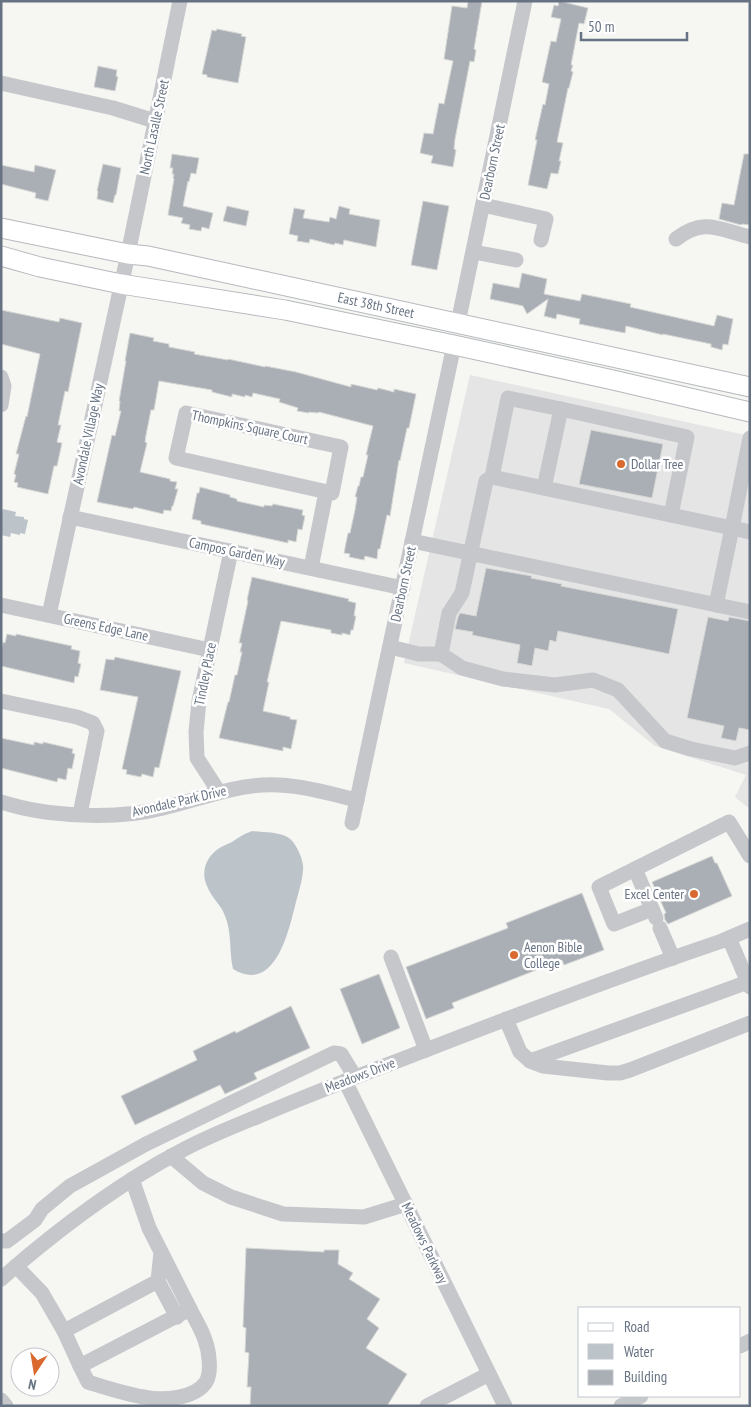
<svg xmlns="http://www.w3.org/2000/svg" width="751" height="1407" viewBox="0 0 751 1407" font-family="'PT Sans Narrow',sans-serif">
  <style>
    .built { fill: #e4e5e4 }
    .water { fill: #bcc4ca }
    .building { fill: #a9afb5; stroke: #d7d8d6 }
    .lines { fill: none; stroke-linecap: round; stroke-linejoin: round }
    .major-casing { stroke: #b5b9bd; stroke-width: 21 }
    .minor { stroke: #c5c7cb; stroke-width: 15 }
    .major { stroke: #fff; stroke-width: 19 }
    .poi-dot { fill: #da692f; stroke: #fff; stroke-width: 2 }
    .labels { text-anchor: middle; stroke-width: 5; stroke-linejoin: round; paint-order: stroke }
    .street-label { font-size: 14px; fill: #677383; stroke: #fff }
    .poi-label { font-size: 14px; fill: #677383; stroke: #fff; text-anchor: start }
  </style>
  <rect width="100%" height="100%" fill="#f6f6f3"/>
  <!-- built -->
  <polygon class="built" points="470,375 750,436 750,809 735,797 746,775 655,746 609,709 404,663"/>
  <!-- water -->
  <g class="water">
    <polygon points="3,509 16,512 15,516 24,517 24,519 28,520 25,534 20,533 20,535 11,533 10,537 1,535 1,513"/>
    <path d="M252,831C262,832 282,832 289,838C296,843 302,857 303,865C304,877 298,894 295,906C288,934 274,994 233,969C229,952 232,932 225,916C221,904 212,899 207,886C200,871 207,855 221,847C225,845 228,844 232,842C241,836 242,835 252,831Z"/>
  </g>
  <!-- building -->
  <g class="building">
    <polygon points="468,1 482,1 474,49 476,50 474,62 470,61 455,139 454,149 456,150 453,167 431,163 433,156 420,153 424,133 433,134 439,103 444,104 450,75 453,61 444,59 452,6 467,8"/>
    <polygon points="559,1 588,8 584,24 579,23 571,65 573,65 571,71 573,72 569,88 568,88 557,142 563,143 559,161 561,161 558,174 551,173 547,189 528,185 537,140 535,140 543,104 545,105 549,84 542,82 551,41 556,42 561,19 551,17 554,5 558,6"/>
    <polygon points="217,29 242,34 241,36 246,37 238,83 207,77 207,75 202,74 212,30 216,31"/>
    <polygon points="98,66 117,70 116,76 118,77 115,91 94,87"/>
    <polygon points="172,154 199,158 196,174 191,173 189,182 188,181 183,206 213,213 209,229 202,227 201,231 189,229 190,225 181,223 183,218 168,215 174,179 173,178 174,174 172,174 173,168 170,168"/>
    <polygon points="744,154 750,154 750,225 742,224 741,225 719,219 722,203 734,205"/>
    <polygon points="103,164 121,168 116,195 115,195 113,203 97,199 98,191 97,191"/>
    <polygon points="1,165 34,172 35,165 56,170 48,201 35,198 36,193 1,184"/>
    <polygon points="423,201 449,206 437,270 411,265"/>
    <polygon points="227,206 249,211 246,226 223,221"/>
    <polygon points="339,206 350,209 349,214 380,220 376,247 344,240 343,245 335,243 334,245 310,239 309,243 297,241 298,236 289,234 294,208 305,210 303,218 329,222 330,217 336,219"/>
    <polygon points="522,273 547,279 544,294 580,301 582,294 631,304 630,307 714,326 717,315 733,319 728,345 723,344 722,350 711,347 711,344 663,334 663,335 626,326 625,333 579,324 580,319 557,314 556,319 544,316 548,299 527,314 523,306 490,299 493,283 519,288"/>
    <polygon points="1,310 59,322 60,318 82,323 68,392 65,391 58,425 61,425 57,442 62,443 57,466 54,466 48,494 17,487 18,483 14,482 16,475 14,474 19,454 16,454 26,416 27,417 40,354 1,344"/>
    <polygon points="130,333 154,338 153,341 169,344 169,347 195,352 194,354 228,360 228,359 265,367 265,366 296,372 351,387 351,384 377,390 378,388 394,392 394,389 416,394 409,428 407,428 400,461 399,460 390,516 387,515 380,549 378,549 377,559 365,556 364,560 349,557 350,554 344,553 348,533 350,533 355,510 357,497 355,497 358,486 359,486 361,477 363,477 368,455 366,455 373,426 319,412 318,413 309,412 309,413 297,411 298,408 279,402 280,399 253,393 252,397 245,395 245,397 232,394 232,397 212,392 212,390 159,381 154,410 151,410 146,435 145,442 147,443 140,472 170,479 170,481 177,482 175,489 178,489 173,506 172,506 171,511 164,510 163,514 134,507 133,509 97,502 112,435 115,436 121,411 119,411 120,401 119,401 126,361 125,361"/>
    <polygon points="591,430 663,444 652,498 579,484"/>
    <polygon points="200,487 230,495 230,497 237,499 237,501 264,507 264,505 272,506 273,504 303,510 302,515 305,516 302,530 298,529 296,542 288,540 288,543 201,524 201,521 192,519 197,493 199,493"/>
    <polygon points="486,568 532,576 531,578 562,584 561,586 678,609 669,654 558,631 556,642 550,640 548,651 535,648 532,666 517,663 520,645 472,635 473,632 455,629 458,617 460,613 476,616"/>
    <polygon points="252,577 349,599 348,601 356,603 354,616 356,616 353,630 351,630 350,635 342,633 342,635 331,633 331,630 281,621 267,682 269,682 263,711 290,717 290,719 297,720 291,749 283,747 283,751 219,738 228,702 229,702 235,675 237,675 242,652 240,652 242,643 239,643 248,601 247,600"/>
    <polygon points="708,617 728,621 729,617 750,621 750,730 739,728 736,741 721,738 724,726 687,718"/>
    <polygon points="7,634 16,636 16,634 72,646 71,649 80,651 78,663 81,664 78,677 75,676 74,683 1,666 1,649 3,642 5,643"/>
    <polygon points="115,657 181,671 159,768 155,767 153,777 142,774 141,777 126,774 127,770 122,769 138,697 100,690 106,659 114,660"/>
    <polygon points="1,738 34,745 34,742 43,744 43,742 73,749 72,753 75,754 72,769 68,768 66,780 58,778 57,782 1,768"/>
    <polygon points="712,856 715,863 717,863 732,896 668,924 665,920 664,914 666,913 652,882"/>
    <polygon points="582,893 604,950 564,965 562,960 452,1003 454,1008 426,1019 406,967 508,928 506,923"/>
    <polygon points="379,974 400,1028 362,1044 340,989"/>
    <polygon points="291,1006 310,1048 254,1073 257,1079 225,1094 220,1085 135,1125 121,1096 197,1060 193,1051 235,1031 236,1033"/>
    <polygon points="246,1248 324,1252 324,1250 339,1250 338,1264 353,1273 349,1279 380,1299 367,1319 379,1328 366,1348 407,1374 387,1406 250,1406 251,1387 247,1387 249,1353 245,1352 246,1328 243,1327"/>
  </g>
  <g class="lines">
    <!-- major casing -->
    <g class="major-casing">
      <g id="major">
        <polyline points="1,228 128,254 148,256 750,387"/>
        <polyline points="1,256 40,267 121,284 285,310 454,345 613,380 750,412"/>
      </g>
    </g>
    <!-- minor -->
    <g class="minor">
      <polyline points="1,83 113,108 155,121"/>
      <polyline points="483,205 546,219 541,240"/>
      <path d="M676,239C704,217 720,230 750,237"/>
      <polyline points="474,252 516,260"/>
      <polyline points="458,323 525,1"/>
      <polyline points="1,377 4,386 1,405"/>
      <polygon points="186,413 341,447 332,493 176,458"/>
      <polyline points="492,477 508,398 561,409"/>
      <polyline points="544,488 561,409 687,437 671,515"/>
      <polyline points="70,517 403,588"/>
      <polyline points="412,541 750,612"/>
      <polyline points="311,568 326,492"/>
      <polyline points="1,605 210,650"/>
      <polyline points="716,605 732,528 750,532"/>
      <polyline points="49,615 128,254 180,1"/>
      <polyline points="390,647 419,654 441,654 449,613 462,593 486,481 492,477 732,528 750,438"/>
      <polyline points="441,654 462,668 503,679 555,685 593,680 618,690 665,741 691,749 735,758 750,753"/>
      <polyline points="1,701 77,717 93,723 97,731 80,814"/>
      <polyline points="219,792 197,758 196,732 199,701 231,551"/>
      <path d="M1,802C47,817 117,820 163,808C197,800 229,787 263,785C295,783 327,793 357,800"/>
      <polyline points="352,823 454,345"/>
      <polyline points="635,869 656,918"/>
      <polyline points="652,909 614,924 599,887 729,822 750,856"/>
      <polyline points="660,928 673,958"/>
      <polyline points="729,938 750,987"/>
      <polyline points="391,957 426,1050"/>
      <polyline points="506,1019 520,1052 530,1061 543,1066 608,1073 620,1073 630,1070 750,1023"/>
      <polyline points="530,1061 748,982"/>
      <polyline points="345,1081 505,1406"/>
      <polyline points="171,1156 203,1183 231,1197 283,1214 364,1217 406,1204"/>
      <polyline points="132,1179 149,1228 190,1309 80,1366 64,1331 158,1281 161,1252"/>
      <polyline points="1,1241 7,1241 35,1220 42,1209 70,1186 146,1144 334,1053 341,1054 355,1077"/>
      <polyline points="16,1266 42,1293 64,1331"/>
      <path d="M1,1279C57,1230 116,1185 181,1151C208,1136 238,1125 266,1113C320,1090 376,1069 431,1048C527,1011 624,974 722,941L750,929"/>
      <polyline points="158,1281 177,1317"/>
      <polyline points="740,1346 750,1341"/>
      <path d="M80,1366L88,1382C107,1388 125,1394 144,1397C162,1401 195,1399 206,1382C212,1372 209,1351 205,1340C202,1330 195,1319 190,1309"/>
      <polyline points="1,1400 6,1406"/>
      <polyline points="427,1406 489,1374"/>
      <polyline points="621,1406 641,1396"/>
    </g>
    <!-- major -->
    <use href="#major" class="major"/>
  </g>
  <!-- markers -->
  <g class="poi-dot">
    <circle cx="621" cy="464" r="5"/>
    <circle cx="694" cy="894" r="5"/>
    <circle cx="514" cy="955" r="5"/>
  </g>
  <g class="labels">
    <!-- street labels -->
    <g class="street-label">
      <text transform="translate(154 127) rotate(-78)" y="5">North Lasalle Street</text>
      <text transform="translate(492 162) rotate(-78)" y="5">Dearborn Street</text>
      <text transform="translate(376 305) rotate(12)" y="5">East 38th Street</text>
      <text transform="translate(250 427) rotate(12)" y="5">Thompkins Square Court</text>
      <text transform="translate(88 434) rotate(-78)" y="5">Avondale Village Way</text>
      <text transform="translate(237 552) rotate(12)" y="5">Campos Garden Way</text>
      <text transform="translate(403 584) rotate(-78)" y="5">Dearborn Street</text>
      <text transform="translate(106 627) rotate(12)" y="5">Greens Edge Lane</text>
      <text transform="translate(205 674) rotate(-79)" y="5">Tindley Place</text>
      <text transform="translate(179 801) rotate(-13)" y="5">Avondale Park Drive</text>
      <text transform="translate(360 1075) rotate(-21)" y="5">Meadows Drive</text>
      <text transform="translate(425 1243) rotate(64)" y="5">Meadows Parkway</text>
    </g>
    <!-- poi labels -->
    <g class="poi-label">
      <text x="631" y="469">Dollar Tree</text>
      <text x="684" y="899" text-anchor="end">Excel Center</text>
      <text x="524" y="952">Aenon Bible<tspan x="524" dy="16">College</tspan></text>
    </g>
  </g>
  <!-- border -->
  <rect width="751" height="1407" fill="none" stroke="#677383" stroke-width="5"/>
  <!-- legend -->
  <rect x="578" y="1307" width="162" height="90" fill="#ffffff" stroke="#c2c7cd"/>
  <rect x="588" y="1323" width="25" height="8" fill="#ffffff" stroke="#c2c7cd"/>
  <text x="624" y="1332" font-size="15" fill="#677383">Road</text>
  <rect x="588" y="1344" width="25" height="15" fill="#bcc4ca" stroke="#c2c7cd"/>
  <text x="624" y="1357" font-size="15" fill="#677383">Water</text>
  <rect x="588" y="1370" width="25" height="15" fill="#a9afb5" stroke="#c2c7cd"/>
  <text x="624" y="1382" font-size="15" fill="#677383">Building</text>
  <!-- north arrow -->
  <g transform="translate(35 1372) rotate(192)"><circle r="24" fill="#ffffff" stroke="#c2c7cd"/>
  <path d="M0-4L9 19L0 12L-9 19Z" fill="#da692f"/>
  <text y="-8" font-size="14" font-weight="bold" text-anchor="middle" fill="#677383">N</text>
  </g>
  <!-- scale -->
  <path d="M581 32v8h106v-8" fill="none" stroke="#677383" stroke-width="2.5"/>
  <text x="588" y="32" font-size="15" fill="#677383" stroke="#ffffff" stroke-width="4" paint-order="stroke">50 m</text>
</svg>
